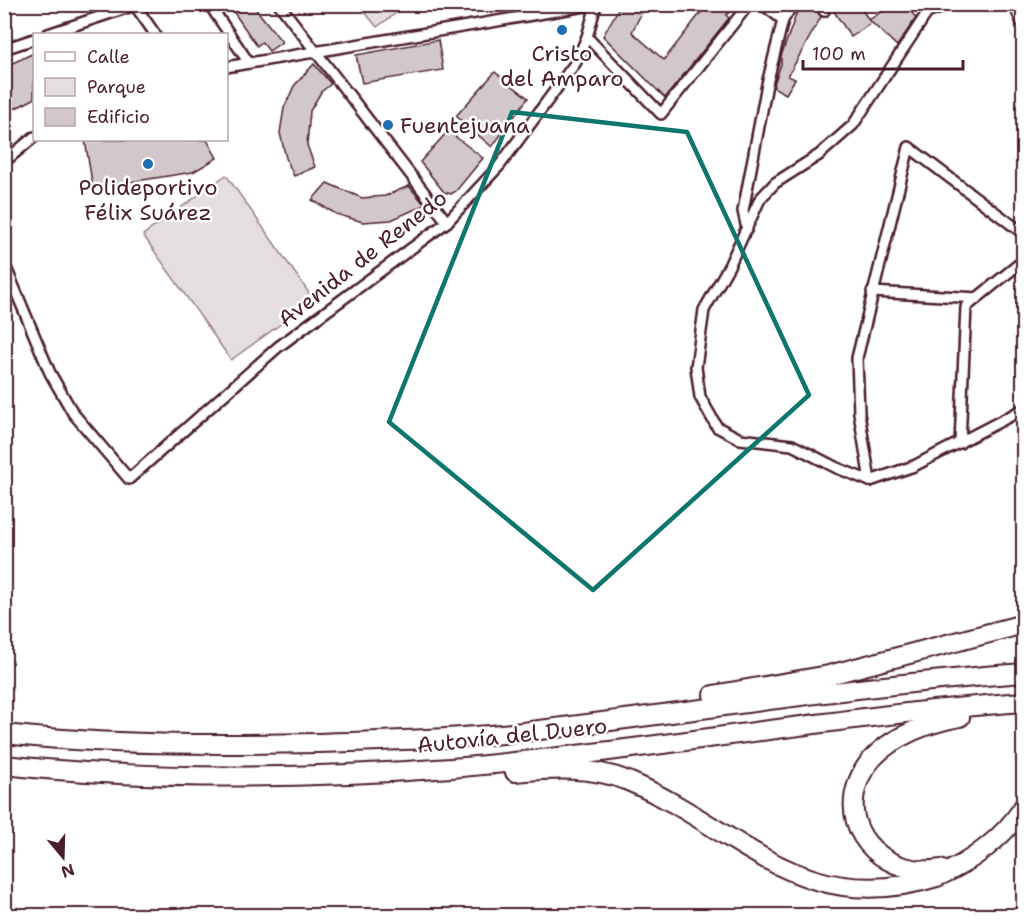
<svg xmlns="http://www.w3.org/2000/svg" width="1028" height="920" viewBox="0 0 1028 920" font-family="'Shantell Sans',sans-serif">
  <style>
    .green { fill: #e5dee0; stroke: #987e86; stroke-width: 1.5 }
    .building { fill: #d2c7cb; stroke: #4a1f2b; stroke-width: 1.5 }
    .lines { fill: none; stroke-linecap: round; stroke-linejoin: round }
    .street-casing { stroke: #4a1f2b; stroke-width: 14 }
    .secondary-casing { stroke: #4a1f2b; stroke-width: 18 }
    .highway-casing { stroke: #4a1f2b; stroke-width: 22 }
    .street { stroke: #fff; stroke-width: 9 }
    .secondary { stroke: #fff; stroke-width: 14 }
    .highway { stroke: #fff; stroke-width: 18 }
    .marked { fill: none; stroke: #0f766e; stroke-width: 4.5; stroke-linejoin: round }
    .poi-dot { fill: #1f6fb2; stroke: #fff; stroke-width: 2 }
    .labels { text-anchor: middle; stroke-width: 5; stroke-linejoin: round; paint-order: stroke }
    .poi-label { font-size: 22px; fill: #4a1f2b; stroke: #fff }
    .street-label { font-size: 22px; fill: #4a1f2b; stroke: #fff }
  </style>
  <rect width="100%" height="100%" fill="#fff"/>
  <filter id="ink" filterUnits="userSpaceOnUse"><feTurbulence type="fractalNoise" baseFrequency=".0167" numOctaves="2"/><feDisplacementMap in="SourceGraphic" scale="12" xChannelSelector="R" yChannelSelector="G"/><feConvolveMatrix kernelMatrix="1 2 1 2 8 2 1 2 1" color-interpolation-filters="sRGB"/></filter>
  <g filter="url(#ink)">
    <!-- green -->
    <g class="green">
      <polygon points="359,5 407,5 377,27"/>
      <polygon points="226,175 314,300 231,360 143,235"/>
    </g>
    <!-- building -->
    <g class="building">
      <polygon points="228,4 252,4 282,42 269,51 262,42 257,46"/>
      <polygon points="621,4 646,4 632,32 664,60 702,11 697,4 740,4 726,15 729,18 665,98 603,36"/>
      <polygon points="800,4 814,4 821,17 788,76 795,79 786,94 773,87 781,64 781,56"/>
      <polygon points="829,4 858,4 871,23 851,37"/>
      <polygon points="884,4 905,4 916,18 897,46 869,20 887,8"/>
      <polygon points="438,40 443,70 362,83 356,55"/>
      <polygon points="34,53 34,99 4,114 4,67"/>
      <polygon points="314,64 331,84 321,92 310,111 307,145 315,167 294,176 286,158 280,133 284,108 294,86"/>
      <polygon points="495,72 528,98 492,147 456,116"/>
      <polygon points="448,131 483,158 456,191 451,194 444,192 420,162"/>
      <polygon points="85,140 207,140 217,158 193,172 93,188"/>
      <polygon points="327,183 362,198 385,196 409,186 425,205 391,220 363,222 336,214 312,200"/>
    </g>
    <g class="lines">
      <!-- street casing -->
      <g class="street-casing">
        <g id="street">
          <polyline points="134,4 155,34"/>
          <polyline points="209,4 249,63"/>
          <polyline points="279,4 447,222"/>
          <polyline points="762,4 783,20"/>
          <polyline points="821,4 824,11"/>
          <polyline points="928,4 927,13 951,4"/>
          <polyline points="48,34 135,5"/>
          <polyline points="587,37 661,114 749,4"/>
          <polyline points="4,49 34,39"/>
          <polyline points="226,67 597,4"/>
          <polyline points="4,162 34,137"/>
          <polyline points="747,229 743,211 767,84 783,20 793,4"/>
          <polyline points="4,263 50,373 73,413 129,479 278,347 447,222 500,165 576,62 587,37 596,5"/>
          <polyline points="872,292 978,298"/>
          <polyline points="960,443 966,307 1024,260"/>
          <polyline points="870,481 837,468 792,445 740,439 717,427 700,397 696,367 704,310 729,266 760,199 775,183 819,155 853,125 927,13"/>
          <polyline points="870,481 859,413 857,358 909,147 1024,234"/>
          <polyline points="870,481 914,466 1024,409"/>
        </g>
      </g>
      <!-- secondary casing -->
      <g class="secondary-casing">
        <polyline id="secondary" points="1016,4 1024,22"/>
      </g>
      <!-- highway casing -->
      <g class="highway-casing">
        <g id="highway">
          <polyline points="713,695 829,675 1024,624"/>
          <path d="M4,734C108,745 214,745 318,743C386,741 455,739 523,732C690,712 856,685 1024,673"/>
          <path d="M4,765C152,781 303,779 451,768C642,752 832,716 1024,702"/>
          <path d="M515,772C552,769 592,766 628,781C737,826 799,920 937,877C971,862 1004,838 1024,806"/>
          <path d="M940,869C891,878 840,837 857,785C870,743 922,724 960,717"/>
        </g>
      </g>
      <!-- street -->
      <use href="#street" class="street"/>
      <!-- secondary -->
      <use href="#secondary" class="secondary"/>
      <!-- highway -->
      <use href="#highway" class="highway"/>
    </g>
  </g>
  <!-- marked area -->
  <path class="marked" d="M512,112L687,132L809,395L593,590L389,422Z"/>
  <!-- markers -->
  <g class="poi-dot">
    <circle cx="562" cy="30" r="6"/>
    <circle cx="388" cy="125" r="6"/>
    <circle cx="148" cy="164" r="6"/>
  </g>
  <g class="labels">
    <!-- poi labels -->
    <g class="poi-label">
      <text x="562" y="61">Cristo<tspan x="562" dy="25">del Amparo</tspan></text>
      <text x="400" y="133" text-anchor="start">Fuentejuana</text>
      <text x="148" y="195">Polideportivo<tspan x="148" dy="25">Félix Suárez</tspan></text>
    </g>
    <!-- street labels -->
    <g class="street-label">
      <text transform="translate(362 258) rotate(-38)" y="8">Avenida de Renedo</text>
      <text transform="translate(512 735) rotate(-6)" y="8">Autovía del Duero</text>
    </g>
  </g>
  <!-- margin -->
  <rect width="1028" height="920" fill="none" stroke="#fff" stroke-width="24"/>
  <rect x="12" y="12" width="1004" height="896" fill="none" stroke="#4a1f2b" stroke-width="2" filter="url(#ink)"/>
  <!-- legend -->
  <rect x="33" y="33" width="195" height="108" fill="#ffffff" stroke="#b7a5aa" stroke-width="1.5"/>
  <rect x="45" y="52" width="30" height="9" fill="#ffffff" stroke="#b7a5aa" stroke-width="1.5"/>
  <text x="87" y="63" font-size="18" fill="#4a1f2b">Calle</text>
  <rect x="45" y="78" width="30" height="18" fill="#e5dee0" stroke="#b7a5aa" stroke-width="1.5"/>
  <text x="87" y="93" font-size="18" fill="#4a1f2b">Parque</text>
  <rect x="45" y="108" width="30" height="18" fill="#d2c7cb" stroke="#b7a5aa" stroke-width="1.5"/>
  <text x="87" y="123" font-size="18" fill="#4a1f2b">Edificio</text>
  <!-- north arrow -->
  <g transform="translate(63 857) rotate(161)" stroke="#ffffff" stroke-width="4.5" paint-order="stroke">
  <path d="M0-4.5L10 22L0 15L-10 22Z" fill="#4a1f2b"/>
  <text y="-9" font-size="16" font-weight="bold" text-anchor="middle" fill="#4a1f2b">N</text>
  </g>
  <!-- scale -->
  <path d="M803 60v9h160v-9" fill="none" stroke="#4a1f2b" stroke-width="3"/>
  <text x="812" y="60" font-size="18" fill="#4a1f2b" stroke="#ffffff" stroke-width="4.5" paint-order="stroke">100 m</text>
</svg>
